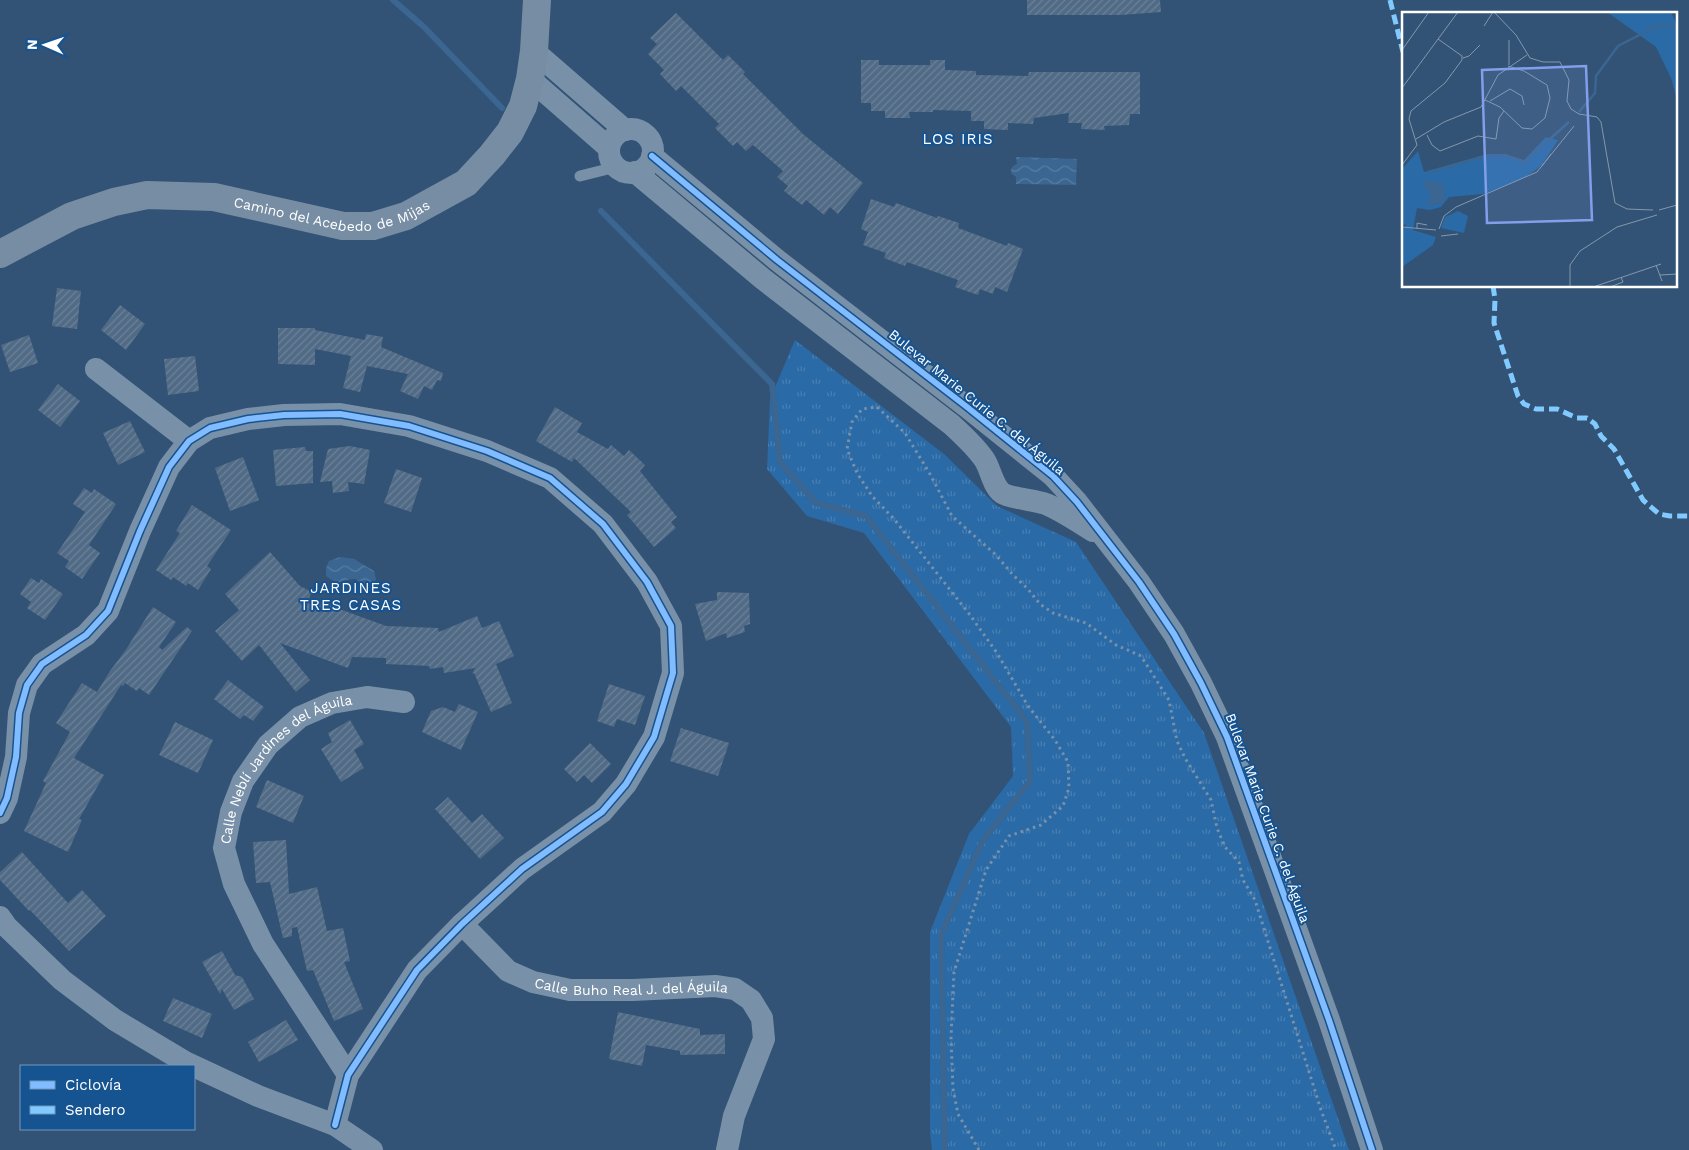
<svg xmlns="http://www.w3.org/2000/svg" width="1689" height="1150" viewBox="0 0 1689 1150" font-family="'Work Sans',sans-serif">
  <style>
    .grass { fill: url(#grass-tufts) }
    .water { fill: url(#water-waves) }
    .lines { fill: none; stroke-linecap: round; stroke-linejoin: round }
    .stream { stroke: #3a6691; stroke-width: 6 }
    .building { fill: url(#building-hatch) }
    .path { stroke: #7991a8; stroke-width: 3; stroke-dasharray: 2.5 4; stroke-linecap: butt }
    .lane { stroke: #7991a8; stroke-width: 11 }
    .street { stroke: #7991a8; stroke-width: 22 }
    .secondary { stroke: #768da4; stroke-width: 28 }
    .quiet { stroke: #80caff; stroke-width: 5; stroke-dasharray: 10 5; stroke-linecap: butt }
    .cycleway-casing { stroke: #165391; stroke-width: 9 }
    .cycleway { stroke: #80bcff; stroke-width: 6 }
    .labels { text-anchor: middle; stroke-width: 4; stroke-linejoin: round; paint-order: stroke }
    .street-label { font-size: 14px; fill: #fff; stroke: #165391 }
    .neighbourhood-label { font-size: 15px; letter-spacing: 1px; fill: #fff; stroke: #165391 }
    .inset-river { fill: none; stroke: #3a6691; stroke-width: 2.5 }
    .inset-road { fill: none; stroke: #8498ac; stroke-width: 1 }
    .view { fill: #839eea; fill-opacity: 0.15; stroke: #839eea; stroke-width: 2.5 }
    .inset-edge { fill: none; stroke: #fff; stroke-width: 2.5 }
  </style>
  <defs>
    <pattern id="grass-tufts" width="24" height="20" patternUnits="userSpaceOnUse" patternTransform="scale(1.25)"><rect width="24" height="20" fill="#296aa7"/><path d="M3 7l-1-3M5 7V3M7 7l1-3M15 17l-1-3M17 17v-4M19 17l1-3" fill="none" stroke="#4980b4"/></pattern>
    <pattern id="water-waves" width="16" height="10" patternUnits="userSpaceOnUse" patternTransform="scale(1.25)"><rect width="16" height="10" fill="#3a6691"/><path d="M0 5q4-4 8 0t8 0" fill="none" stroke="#587da2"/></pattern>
    <pattern id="building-hatch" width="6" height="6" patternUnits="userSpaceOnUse" patternTransform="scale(1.25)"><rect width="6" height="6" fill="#516b86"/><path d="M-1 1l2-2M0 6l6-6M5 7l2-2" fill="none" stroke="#6b8198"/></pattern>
  </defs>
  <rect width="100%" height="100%" fill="#325375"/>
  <!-- grass -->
  <polygon class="grass" points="795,340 944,454 997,506 1076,542 1204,733 1349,1150 932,1150 930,1133 930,932 969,834 1013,776 1011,727 864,533 807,516 767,469 770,399"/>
  <!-- water -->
  <g class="water">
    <path d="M1016,157L1077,159L1076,185L1016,184V177L1011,173C1011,168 1012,166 1017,164Z"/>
    <path d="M340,557L354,559L374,571L376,579L374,584C365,587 361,585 356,579C341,578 342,588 326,576V568L329,561Z"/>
  </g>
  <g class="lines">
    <!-- stream -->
    <g class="stream">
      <polyline points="393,0 424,27 502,108"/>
      <polyline points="601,211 772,384 780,462 816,503 866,516 1027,722 1030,781 983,840 941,935 945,1150"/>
    </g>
  </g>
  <!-- building -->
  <g class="building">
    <polygon points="1027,0 1160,0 1161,12 1121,15 1027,15"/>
    <polygon points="676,13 723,60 728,55 745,72 743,74 803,134 863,183 838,214 830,207 824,215 806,200 802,205 784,191 788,186 777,177 783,171 753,145 746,151 737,142 733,146 715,128 719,124 681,86 676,91 660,74 664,70 648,54 657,44 650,38"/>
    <polygon points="861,60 879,60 879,65 930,65 930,60 945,60 945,70 976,71 976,75 1028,76 1029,72 1140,72 1140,114 1130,114 1129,125 1104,126 1105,130 1081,129 1082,123 1068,123 1069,113 1034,118 1033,124 1008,123 1008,130 984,129 984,121 971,121 971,111 933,110 933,112 909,112 910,118 885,118 885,111 871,111 871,103 861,103"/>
    <polygon points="871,199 894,207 896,203 937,218 938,216 959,223 958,228 1007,246 1008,243 1023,249 1007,292 995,287 993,294 980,289 978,295 955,287 958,280 907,262 905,266 884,258 886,253 863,245 868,232 861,229"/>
    <polygon points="57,288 81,291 77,329 52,326"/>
    <polygon points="120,305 145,324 126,350 101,330"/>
    <polygon points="278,328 315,328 315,330 365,340 366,334 383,337 381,347 443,373 441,381 437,380 432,390 424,386 418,399 400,391 408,374 367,366 360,392 343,388 351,356 315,349 315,365 278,364"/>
    <polygon points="29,335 38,363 10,372 1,345"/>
    <polygon points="195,356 199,391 168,395 164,359"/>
    <polygon points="58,384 80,401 60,427 38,410"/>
    <polygon points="555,407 582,423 577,432 608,449 611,445 624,456 629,450 645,465 640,471 677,517 671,522 676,528 654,547 627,515 631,512 574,458 572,462 536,441"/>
    <polygon points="130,421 145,452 118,465 103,433"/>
    <polygon points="350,446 370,450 364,484 348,482 349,491 333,493 332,481 320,482 328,449"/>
    <polygon points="305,447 306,451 313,451 313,483 276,486 273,450"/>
    <polygon points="243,457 259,500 230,511 215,468"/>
    <polygon points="396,469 422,478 411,512 384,503"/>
    <polygon points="84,488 92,493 94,489 116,504 89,545 100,553 82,579 65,567 69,561 57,553 85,512 73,504"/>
    <polygon points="192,505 231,530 207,566 211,569 198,590 188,583 186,586 173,577 171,580 156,570 180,533 176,531"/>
    <polygon points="270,552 300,586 312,592 309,598 386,626 438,628 439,632 477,616 482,628 499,621 514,656 496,664 512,703 491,712 474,673 472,674 475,668 444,673 443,667 430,669 429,666 386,664 386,658 352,657 348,668 280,643 310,680 296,692 259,645 242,661 215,631 239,610 225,594"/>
    <polygon points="31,578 39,583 41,579 63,594 45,620 27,608 31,602 20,594"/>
    <polygon points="717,592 749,593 750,624 744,626 745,632 727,638 726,633 706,641 695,604 717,600"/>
    <polygon points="153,607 176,622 159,647 162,650 187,627 192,631 149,695 139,688 137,691 125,683 123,686 121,685 74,758 104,775 79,819 82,820 68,852 24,831 46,783 43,781 70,732 56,723 82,683 97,692 110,671 125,651"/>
    <polygon points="228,680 264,707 253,721 244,715 240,719 214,699"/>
    <polygon points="609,684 645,696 635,725 617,719 614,727 597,721"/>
    <polygon points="459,704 478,712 461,750 422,732 431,711 443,707 455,712"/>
    <polygon points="350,720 364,744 354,750 364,768 341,782 321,749 332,742 328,733"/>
    <polygon points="175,722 213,740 198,773 159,755"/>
    <polygon points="681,728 729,743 718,776 670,761"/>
    <polygon points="590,743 611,764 592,783 584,775 577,782 564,769"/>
    <polygon points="267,780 304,796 293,823 256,807"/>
    <polygon points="448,797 472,823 482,814 504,838 480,859 435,809"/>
    <polygon points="286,840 289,894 317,887 327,931 343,928 350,961 344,962 363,1009 334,1021 313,970 307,971 297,927 292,928 292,936 283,938 270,882 256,883 253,842"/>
    <polygon points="22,852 68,903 82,890 106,916 69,951 30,910 29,911 0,880 0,872"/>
    <polygon points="222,951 235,975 242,977 254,999 234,1010 222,989 220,994 202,962"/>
    <polygon points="173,998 212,1014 202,1038 163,1021"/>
    <polygon points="618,1012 700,1029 700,1035 725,1034 725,1054 680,1055 680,1051 646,1045 642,1066 609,1059"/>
    <polygon points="286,1020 298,1040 259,1062 248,1042"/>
  </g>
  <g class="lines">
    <!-- path -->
    <polyline class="path" points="979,1150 958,1114 953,1089 951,1037 954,972 986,870 1009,836 1041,825 1063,806 1069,788 1068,762 1055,740 1028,706 997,653 970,615 894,519 872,496 857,473 847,449 852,422 862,409 877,407 905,433 930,474 952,516 996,555 1013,575 1027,588 1040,604 1053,613 1086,623 1116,645 1141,656 1169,700 1177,741 1185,758 1211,800 1217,828 1225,847 1239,862 1243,880 1255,900 1321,1110 1336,1150"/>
    <!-- lane -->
    <polyline class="lane" points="580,176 616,167"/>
    <!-- street -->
    <g class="street">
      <polyline points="534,51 625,130"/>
      <polyline points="530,79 609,148"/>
      <circle cx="631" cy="151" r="22"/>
      <polyline points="652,156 777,260 967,407 1053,476 1077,502 1139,582 1174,634 1201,683 1227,737 1329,1020 1372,1150"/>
      <path d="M635,172L763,279L952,425C964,436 975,446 984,459C991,469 992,485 1002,493C1009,498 1035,500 1046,504C1063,511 1078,522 1093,531"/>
      <polyline points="96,369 189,441"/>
      <polyline points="0,813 7,798 16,757 19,713 27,685 42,664 86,635 108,611 140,531 169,467 189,441 210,428 248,419 284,415 340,414 409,426 487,451 550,478 603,524 647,582 671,626 673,673 654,737 626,784 602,812 522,869 462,924 417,970 348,1075 335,1125"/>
      <polyline points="0,917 7,927 62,980 115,1020 185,1062 258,1096 335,1125 372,1150"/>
      <path id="s1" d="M462,924L508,971L533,982L570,990H633L715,986L735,989L751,1000L762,1018L764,1039L734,1116L727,1150"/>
      <path id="s2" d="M348,1075L263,944L234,884L224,848L231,812L243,781L268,745L300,717L332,703L367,697L404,702"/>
    </g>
    <!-- secondary -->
    <path class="secondary" id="s3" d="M0,254L72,216L114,202L147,195L214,197L343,226H373L406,216L466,183L492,155L510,132L523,106L530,79L534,51L537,0"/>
    <!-- quiet -->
    <g class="quiet">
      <polyline points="1390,0 1403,52"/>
      <polyline points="1493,286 1495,299 1494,323 1518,396 1524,404 1536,409 1557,409 1577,418 1587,418 1595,424 1601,436 1614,449 1643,500 1659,514 1670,516 1689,516"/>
    </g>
    <!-- cycleway casing -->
    <g class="cycleway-casing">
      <g id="cycleway">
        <polyline points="652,156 777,260 967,407 1053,476 1077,502 1139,582 1174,634 1201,683 1227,737 1329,1020 1372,1150"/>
        <polyline points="0,813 7,798 16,757 19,713 27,685 42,664 86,635 108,611 140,531 169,467 189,441 210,428 248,419 284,415 340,414 409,426 487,451 550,478 603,524 647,582 671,626 673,673 654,737 626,784 602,812 522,869 462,924 417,970 348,1075 335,1125"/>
      </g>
    </g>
    <!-- cycleway -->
    <use href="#cycleway" class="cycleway"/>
  </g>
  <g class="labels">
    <!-- street labels -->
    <g class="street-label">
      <text dy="5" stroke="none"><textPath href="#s3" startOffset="348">Camino del Acebedo de Mijas</textPath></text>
      <text transform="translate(977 402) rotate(39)" y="5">Bulevar Marie Curie C. del Águila</text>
      <text dy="5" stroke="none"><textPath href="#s2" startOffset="368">Calle Neblí Jardines del Águila</textPath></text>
      <text transform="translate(1268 818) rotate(70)" y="5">Bulevar Marie Curie C. del Águila</text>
      <text dy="5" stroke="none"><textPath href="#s1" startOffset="192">Calle Buho Real J. del Águila</textPath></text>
    </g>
    <!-- neighbourhood labels -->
    <g class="neighbourhood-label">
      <text x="958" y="144">LOS IRIS</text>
      <text x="351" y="593">JARDINES<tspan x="351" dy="17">TRES CASAS</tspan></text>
    </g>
  </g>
  <!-- overview -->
  <g transform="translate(1402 12)">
    <rect width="275" height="275" fill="#325375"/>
    <path d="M144,125L156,128L139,154L122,166L81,182L47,185L39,195L28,198L15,196L11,218L34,225L31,233L0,255V220L4,213L0,212V157L16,139L22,160L85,142H103L122,148Z" fill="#296aa7"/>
    <path d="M205,0H269L275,13V88L269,66L254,35ZM56,199L66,204L62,221L39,216L43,205Z" fill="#296aa7"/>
    <path d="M26,168L42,173L43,188L40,191L24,193L29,184L21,170Z" fill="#3a6691"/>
    <path class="inset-river" d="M177,100L193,81L194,64L216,34L255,14L275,15M27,160L84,144L103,143L122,150L167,110"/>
    <path class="inset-road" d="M92,0L114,23L128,46L141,50H158L167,68L165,89L169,97L177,102L195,105L199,110L213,191L225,197L251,198M82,14L91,0M0,38L27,0M61,46L67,44L78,33M107,53V28M0,76L56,0M83,88L98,95L120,116L130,117L143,106L148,86L145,73L122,59L106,54M88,89L108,77L120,84L122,93M25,123L30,133L38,139L76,124L94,127L97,106L102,99M14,127L42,110L79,95L96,63L125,43M0,153L15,133L7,107L9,99L43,71L60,48V44L36,27M140,154L149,142M257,198L275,193M0,215L34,218M15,217V211L25,213M37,217L42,204L54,195L135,160L172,114M39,224L56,222M254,253L260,269M258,263L275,262M168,275V253L178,239L215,215L255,203M191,275L259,252M208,275L221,270L219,265"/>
    <path class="view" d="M184,54L190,208L85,211L80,58Z"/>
    <rect width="275" height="275" class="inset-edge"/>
  </g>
  <!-- legend -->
  <rect x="20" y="1065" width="175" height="65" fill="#165391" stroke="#7398bd"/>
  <rect x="30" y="1081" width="25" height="8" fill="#80bcff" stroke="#7398bd"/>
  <text x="65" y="1090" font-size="15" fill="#ffffff">Ciclovía</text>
  <rect x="30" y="1106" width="25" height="8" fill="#80caff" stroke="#7398bd"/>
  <text x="65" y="1115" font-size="15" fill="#ffffff">Sendero</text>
  <!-- north arrow -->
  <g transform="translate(45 45) rotate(272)" stroke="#165391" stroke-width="4" paint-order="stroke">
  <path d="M0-4L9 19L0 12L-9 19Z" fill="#ffffff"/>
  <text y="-8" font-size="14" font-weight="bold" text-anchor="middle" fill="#ffffff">N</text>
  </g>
</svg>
